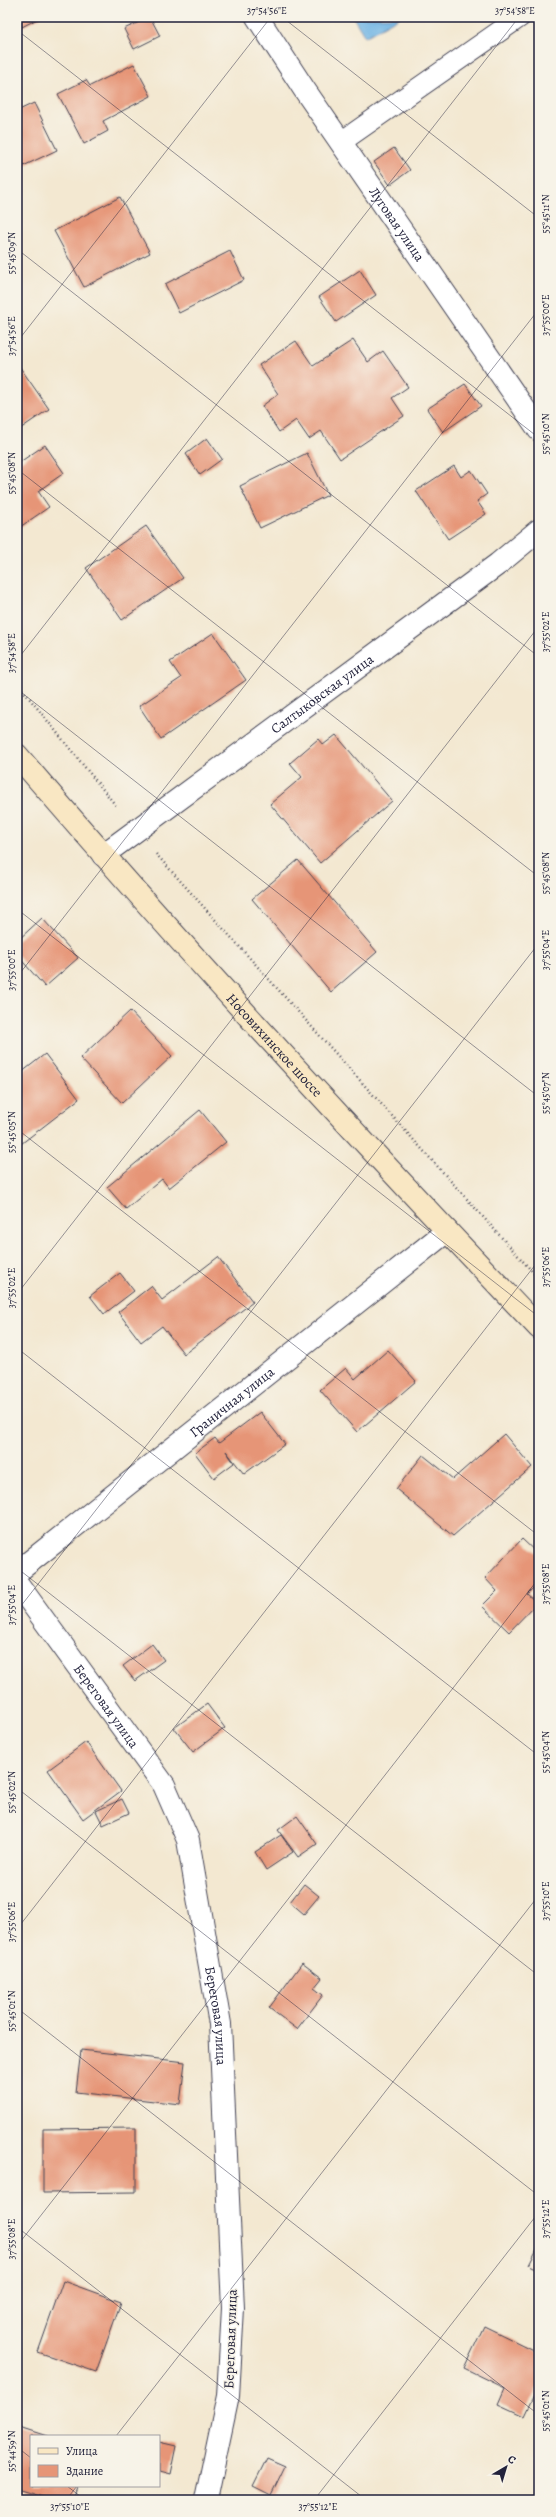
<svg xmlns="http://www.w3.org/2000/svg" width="556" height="2517" viewBox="0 0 556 2517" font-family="Alegreya,serif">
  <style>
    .water { fill: #6eb4e4; stroke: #486b90 }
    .building { fill: #e69577 }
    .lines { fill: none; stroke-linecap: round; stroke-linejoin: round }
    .service-casing { stroke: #414052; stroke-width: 22 }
    .minor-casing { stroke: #414052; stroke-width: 24 }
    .secondary-casing { stroke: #414052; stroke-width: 24 }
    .path { stroke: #414052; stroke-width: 2.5; stroke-dasharray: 1 3; stroke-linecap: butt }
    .service { stroke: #fff; stroke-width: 20 }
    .minor { stroke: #fff; stroke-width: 22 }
    .secondary { stroke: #f9e7c3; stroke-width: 22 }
    .ticks { fill: none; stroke: #22223b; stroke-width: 1; stroke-opacity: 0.45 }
    .labels { text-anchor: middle; stroke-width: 3; stroke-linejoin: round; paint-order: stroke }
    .street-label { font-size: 14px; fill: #22223b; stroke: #f7f3e8 }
    .neatline { fill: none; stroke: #22223b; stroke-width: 1.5 }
    .ticks-label { font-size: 10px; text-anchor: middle; fill: #22223b }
  </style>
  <rect width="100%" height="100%" fill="#f7f3e8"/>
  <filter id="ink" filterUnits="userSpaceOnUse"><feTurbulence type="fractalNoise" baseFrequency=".025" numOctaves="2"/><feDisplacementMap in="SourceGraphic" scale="8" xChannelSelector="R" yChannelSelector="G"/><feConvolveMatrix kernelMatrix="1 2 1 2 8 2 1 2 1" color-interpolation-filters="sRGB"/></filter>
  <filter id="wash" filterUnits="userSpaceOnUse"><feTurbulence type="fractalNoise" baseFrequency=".012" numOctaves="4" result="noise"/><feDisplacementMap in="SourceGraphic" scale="16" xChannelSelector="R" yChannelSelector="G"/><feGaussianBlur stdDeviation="0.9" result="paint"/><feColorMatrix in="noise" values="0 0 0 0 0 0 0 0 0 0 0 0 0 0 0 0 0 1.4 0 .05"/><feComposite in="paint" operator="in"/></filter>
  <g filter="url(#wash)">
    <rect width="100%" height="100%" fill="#f3e8d1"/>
    <!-- water -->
    <polygon class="water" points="353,17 400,17 365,37"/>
    <g id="blocks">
      <!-- building -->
      <g class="building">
        <polygon points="17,17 41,17 22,27"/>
        <polygon points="150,17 160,36 134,49 124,29"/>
        <polygon points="134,64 151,96 103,121 108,131 84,144 58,94 86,80 90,86"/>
        <polygon points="34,103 57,150 17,169 17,111"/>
        <polygon points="394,148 410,170 390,185 374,162"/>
        <polygon points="120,197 150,253 84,287 54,231"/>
        <polygon points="230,251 244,280 179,313 165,284"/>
        <polygon points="360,270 376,295 336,322 319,297"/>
        <polygon points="353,340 368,362 383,351 408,387 392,398 404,416 340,459 321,431 309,439 296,420 279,432 262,406 278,394 259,365 296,341 313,366"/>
        <polygon points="17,363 49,409 17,431"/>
        <polygon points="465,384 481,406 443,432 427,409"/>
        <polygon points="207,438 222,459 200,475 186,454"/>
        <polygon points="45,445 64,473 38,491 49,507 20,527 17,522 17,464"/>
        <polygon points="307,453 328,495 260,528 240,486"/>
        <polygon points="454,466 461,477 471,470 487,494 477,501 486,514 448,539 416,491"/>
        <polygon points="146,526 183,578 122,620 86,568"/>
        <polygon points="213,633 246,680 161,739 139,706 181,678 170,662"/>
        <polygon points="336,735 392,801 320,863 270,804 302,777 290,763 318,739 323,745"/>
        <polygon points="298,860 377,952 331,992 252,899"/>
        <polygon points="42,918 78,958 45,987 17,955 17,941"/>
        <polygon points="130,1011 172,1056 122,1103 80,1058"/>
        <polygon points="45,1054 79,1099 17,1147 17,1076"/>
        <polygon points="200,1110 226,1142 169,1188 162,1179 126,1209 107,1187"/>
        <polygon points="218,1257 253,1302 184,1354 162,1326 141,1342 118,1312 151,1286 162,1300"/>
        <polygon points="120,1273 134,1291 104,1314 90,1296"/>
        <polygon points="388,1350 416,1381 357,1432 320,1390 346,1368 355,1379"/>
        <polygon points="260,1412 285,1444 244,1474 226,1451 234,1463 214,1478 195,1453 215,1438 219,1443"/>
        <polygon points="504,1434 532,1467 453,1536 396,1489 423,1455 453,1479"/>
        <polygon points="522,1539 539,1555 539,1582 527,1594 537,1603 509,1632 482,1606 497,1591 485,1578"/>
        <polygon points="152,1644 164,1660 135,1681 123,1666"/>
        <polygon points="207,1704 225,1728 193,1752 174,1728"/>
        <polygon points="86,1742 121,1791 83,1819 48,1770"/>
        <polygon points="122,1799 129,1813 103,1825 96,1811"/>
        <polygon points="297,1816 317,1844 298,1857 278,1830"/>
        <polygon points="281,1835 293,1852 266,1870 255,1852"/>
        <polygon points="304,1884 319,1896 304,1914 290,1902"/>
        <polygon points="302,1963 322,1978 314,1988 323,1995 297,2029 269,2008"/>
        <polygon points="81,2050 185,2062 180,2104 76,2092"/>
        <polygon points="136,2128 136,2192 43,2193 43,2129"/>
        <polygon points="539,2245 539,2270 529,2265"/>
        <polygon points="63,2281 121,2302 96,2372 38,2352"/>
        <polygon points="484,2326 539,2353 539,2384 524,2416 498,2404 505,2388 464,2368"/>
        <polygon points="17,2426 48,2436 31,2436 31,2486 76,2486 72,2500 52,2500 17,2489"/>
        <polygon points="159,2442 176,2446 170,2475 159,2472"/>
        <polygon points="267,2458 285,2466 271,2495 253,2486"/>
      </g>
    </g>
  </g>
  <g filter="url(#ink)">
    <use href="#blocks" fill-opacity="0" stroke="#414052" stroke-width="1"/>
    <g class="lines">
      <!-- service casing -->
      <g class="service-casing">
        <polyline id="service" points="341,142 520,17"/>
      </g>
      <!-- minor casing -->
      <g class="minor-casing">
        <g id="minor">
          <path id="s1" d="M257,17L304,89L539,430"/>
          <path id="s2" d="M103,855L498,564L539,530"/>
          <path id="s3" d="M17,1572L447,1231"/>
          <path id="s4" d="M17,1583L164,1785L188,1840L220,2024L233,2308L228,2396L206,2500"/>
        </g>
      </g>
      <!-- secondary casing -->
      <g class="secondary-casing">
        <g id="secondary">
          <path id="s5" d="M17,755C185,951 361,1141 539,1328"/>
        </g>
      </g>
      <!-- path -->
      <g class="path">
        <polyline points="17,683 117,807"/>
        <polyline points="156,854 539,1279"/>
      </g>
      <!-- service -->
      <use href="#service" class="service"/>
      <!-- minor -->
      <use href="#minor" class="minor"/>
      <!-- secondary -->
      <use href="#secondary" class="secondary"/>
    </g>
  </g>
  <!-- ticks -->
  <path class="ticks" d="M282,17L539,218M17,25L23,17M17,30L539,438M17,249L539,657M17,342L271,17M17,469L539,877M17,660L519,17M17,689L539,1097M17,909L539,1317M17,977L539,309M17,1129L539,1536M17,1294L539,626M17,1348L539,1756M17,1568L539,1976M17,1611L539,943M17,1788L539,2196M17,1929L539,1260M17,2008L539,2415M17,2227L366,2500M17,2246L539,1578M116,2436L539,1895M17,2447L31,2458M67,2486L85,2500M66,2500L77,2486M314,2500L539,2212"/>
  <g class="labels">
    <!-- street labels -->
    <g class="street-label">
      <text dy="5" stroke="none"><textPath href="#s1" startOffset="250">Луговая улица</textPath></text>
      <text dy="5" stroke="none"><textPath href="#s2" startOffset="272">Салтыковская улица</textPath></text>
      <text dy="5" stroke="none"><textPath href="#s5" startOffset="388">Носовихинское шоссе</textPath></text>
      <text dy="5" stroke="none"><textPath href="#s3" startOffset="274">Граничная улица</textPath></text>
      <text dy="5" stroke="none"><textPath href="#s4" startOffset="152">Береговая улица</textPath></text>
      <text dy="5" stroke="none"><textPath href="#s4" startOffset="488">Береговая улица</textPath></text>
      <text transform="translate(230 2339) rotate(-88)" y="5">Береговая улица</text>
    </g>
  </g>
  <!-- margin -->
  <rect width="556" height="2517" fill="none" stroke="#f7f3e8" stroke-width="44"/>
  <!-- legend -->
  <rect x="30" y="2435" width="130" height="52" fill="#f7f3e8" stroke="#a29fa3"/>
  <rect x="38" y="2448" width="20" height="6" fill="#f9e7c3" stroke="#a29fa3"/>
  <text x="66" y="2455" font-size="12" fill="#22223b">Улица</text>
  <rect x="38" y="2465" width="20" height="12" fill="#e69577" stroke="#a29fa3"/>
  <text x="66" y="2475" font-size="12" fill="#22223b">Здание</text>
  <!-- north arrow -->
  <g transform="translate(506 2467) rotate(38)" stroke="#f7f3e8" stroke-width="3" paint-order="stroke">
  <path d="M0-3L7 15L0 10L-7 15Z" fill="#22223b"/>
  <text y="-6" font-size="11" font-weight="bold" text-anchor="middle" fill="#22223b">С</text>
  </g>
  <rect x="22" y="22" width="512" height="2473" class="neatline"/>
  <g class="ticks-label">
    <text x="267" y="14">37°54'56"E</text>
    <text x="515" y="14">37°54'58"E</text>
    <text transform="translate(545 214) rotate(-90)" y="4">55°45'11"N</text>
    <text transform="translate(11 253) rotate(-90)" y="4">55°45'09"N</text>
    <text transform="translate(545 315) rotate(-90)" y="4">37°55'00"E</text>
    <text transform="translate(11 336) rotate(-90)" y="4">37°54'56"E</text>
    <text transform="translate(545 434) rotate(-90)" y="4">55°45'10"N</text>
    <text transform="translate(11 473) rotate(-90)" y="4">55°45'08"N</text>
    <text transform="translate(545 632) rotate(-90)" y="4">37°55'02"E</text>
    <text transform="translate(11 653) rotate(-90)" y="4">37°54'58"E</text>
    <text transform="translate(545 873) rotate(-90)" y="4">55°45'08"N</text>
    <text transform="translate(545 950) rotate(-90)" y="4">37°55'04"E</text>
    <text transform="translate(11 970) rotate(-90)" y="4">37°55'00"E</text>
    <text transform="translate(545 1093) rotate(-90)" y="4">55°45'07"N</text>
    <text transform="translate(11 1132) rotate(-90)" y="4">55°45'05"N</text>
    <text transform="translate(545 1267) rotate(-90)" y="4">37°55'06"E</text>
    <text transform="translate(11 1288) rotate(-90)" y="4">37°55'02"E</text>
    <text transform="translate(545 1584) rotate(-90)" y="4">37°55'08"E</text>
    <text transform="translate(11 1605) rotate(-90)" y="4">37°55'04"E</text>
    <text transform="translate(545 1752) rotate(-90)" y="4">55°45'04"N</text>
    <text transform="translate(11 1792) rotate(-90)" y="4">55°45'02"N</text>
    <text transform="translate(545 1901) rotate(-90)" y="4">37°55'10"E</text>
    <text transform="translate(11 1922) rotate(-90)" y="4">37°55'06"E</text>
    <text transform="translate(11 2011) rotate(-90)" y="4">55°45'01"N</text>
    <text transform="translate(545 2219) rotate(-90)" y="4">37°55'12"E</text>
    <text transform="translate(11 2239) rotate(-90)" y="4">37°55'08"E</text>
    <text transform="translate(545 2411) rotate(-90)" y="4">55°45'01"N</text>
    <text transform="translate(11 2451) rotate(-90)" y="4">55°44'59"N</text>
    <text x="70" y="2510">37°55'10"E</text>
    <text x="318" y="2510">37°55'12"E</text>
  </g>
</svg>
